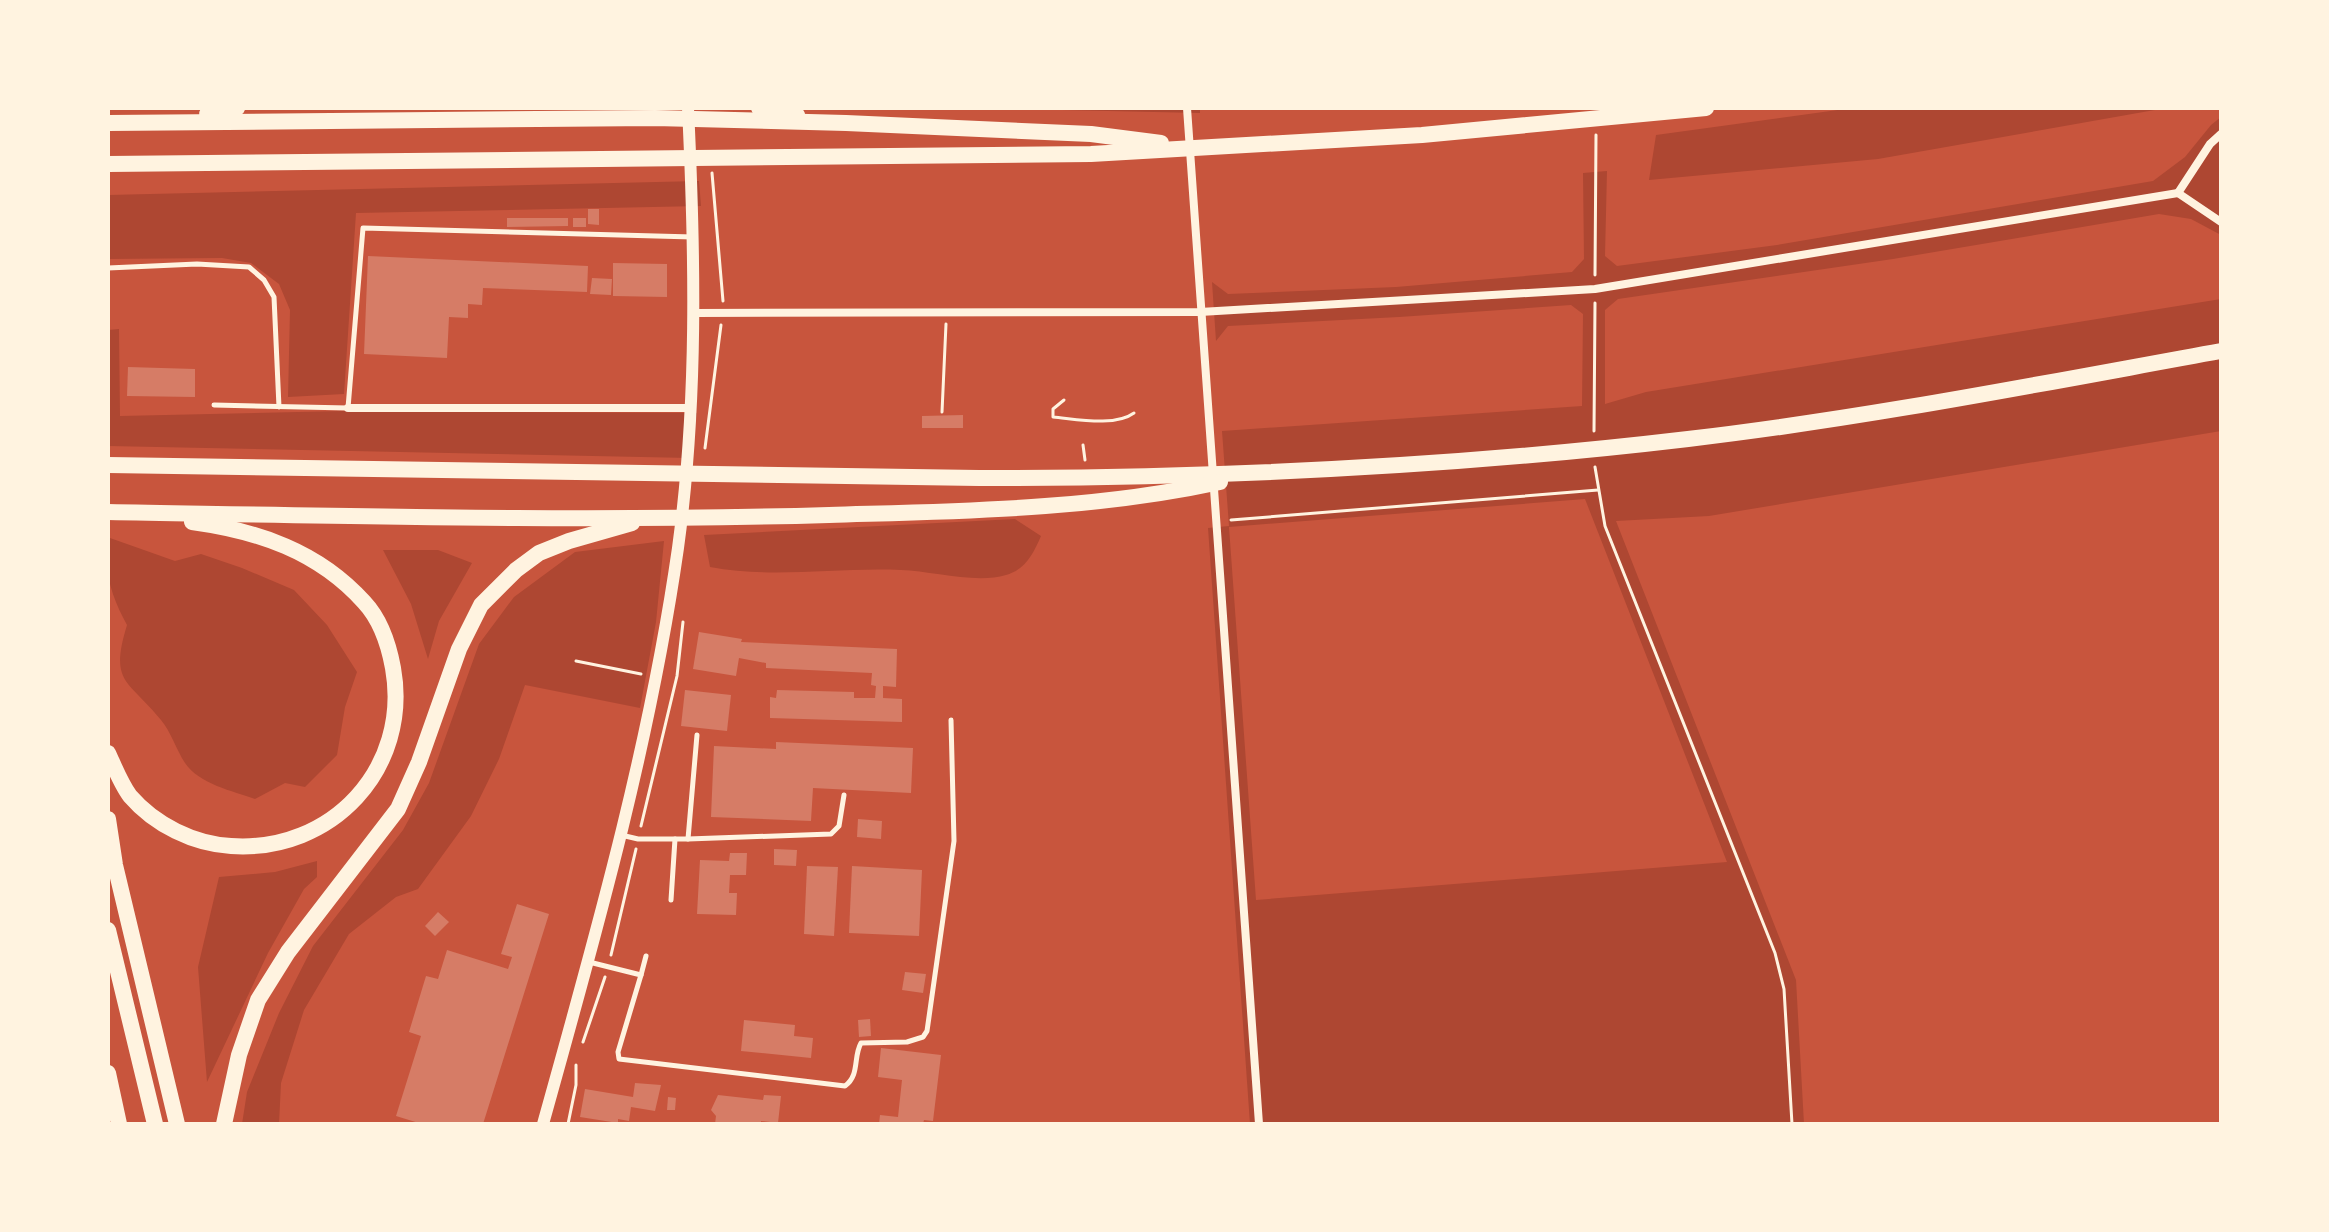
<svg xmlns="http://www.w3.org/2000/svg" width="2329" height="1232" viewBox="0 0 2329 1232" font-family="'Roboto Serif',serif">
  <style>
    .green { fill: #ae4732; fill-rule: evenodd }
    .building { fill: #d67c66 }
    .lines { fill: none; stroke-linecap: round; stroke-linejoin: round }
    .path { stroke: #fff3e0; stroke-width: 3 }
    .service { stroke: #fff3e0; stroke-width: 5 }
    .minor { stroke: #fff3e0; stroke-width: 8 }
    .secondary { stroke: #fff3e0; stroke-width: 12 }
    .motorway { stroke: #fff3e0; stroke-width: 16 }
  </style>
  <rect width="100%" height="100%" fill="#c8553d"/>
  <!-- green -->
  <g class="green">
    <polygon points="974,108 1200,108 1200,113"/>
    <polygon points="1852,108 2166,108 1878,159 1649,180 1656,135"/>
    <path d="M2221,117V235L2191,219L2159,214L1893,259L1618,299L1605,310V404L1646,392L2221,299V431L1709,516L1616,521L1796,980L1804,1124H1250L1208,528L1229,526L1222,431L1582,406L1583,314L1571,305L1399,317L1228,326L1216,341L1212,282L1228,294L1396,287L1572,272L1584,259L1583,173L1607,171L1605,256L1617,266L1777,245L2153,181L2185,157L2211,125ZM1585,499L1727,862L1256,900L1229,527Z"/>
    <polygon points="699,181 701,206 356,213 344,394 288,397 290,310 279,284 251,263 222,258 108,259 108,195"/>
    <polygon points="119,329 120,416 343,411 697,413 690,458 108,446 108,330"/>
    <path d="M1015,519L1041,536C1033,554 1026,569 1006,575C976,584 932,571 901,570C837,567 773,579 710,567L704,535Z"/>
    <path d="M110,538L175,561L201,554L242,568L294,590L327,625L357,672L345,707L337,755L305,787L285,783L255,799C233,791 199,784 185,763C176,749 171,732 161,720C128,679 109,684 127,625C113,599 101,569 110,538Z"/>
    <polygon points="664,541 656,622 640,708 525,685 499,759 471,816 418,889 396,897 349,934 304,1010 281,1083 279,1124 242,1124 247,1092 279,1013 313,946 403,830 429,783 479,644 514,597 575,552"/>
    <polygon points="383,550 438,550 472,563 439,621 428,659 411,604"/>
    <polygon points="317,861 317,877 304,889 268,953 207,1082 198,967 219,877 275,872"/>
  </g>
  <!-- building -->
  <g class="building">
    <polygon points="588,209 599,209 599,225 588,224"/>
    <polygon points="507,218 568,218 568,226 507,227"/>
    <rect x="573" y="218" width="13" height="9"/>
    <polygon points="368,256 588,266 587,292 483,288 482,305 468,304 468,318 449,317 447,358 364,354"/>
    <polygon points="613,263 667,264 667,297 613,296"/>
    <polygon points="592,278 612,279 611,295 590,294"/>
    <polygon points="128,367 195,369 195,397 127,396"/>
    <polygon points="963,415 963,428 922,428 922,416"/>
    <polygon points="699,632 742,639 741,642 897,649 896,687 883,686 883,698 902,699 902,722 770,718 770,697 776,698 777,690 854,692 854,698 875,698 876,686 871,685 872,673 766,668 766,663 739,658 736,676 693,669"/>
    <polygon points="685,690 731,695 727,731 681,726"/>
    <polygon points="776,742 913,748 911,793 813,788 811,821 711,817 714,746 776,749"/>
    <polygon points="858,819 882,821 881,839 857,837"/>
    <polygon points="774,849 797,850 796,866 774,865"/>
    <polygon points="730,853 747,853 746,875 730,875 729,893 737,893 736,915 697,914 700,860 729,861"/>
    <polygon points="807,866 838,867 834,936 804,934"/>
    <polygon points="852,866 922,870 919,936 849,933"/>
    <polygon points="517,904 549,914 483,1124 422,1124 396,1116 421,1036 409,1032 426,976 438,979 447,950 508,969 512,957 501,954"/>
    <polygon points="438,912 449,922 435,936 425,926"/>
    <polygon points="905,972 926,974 923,993 902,990"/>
    <polygon points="870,1019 871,1036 859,1037 858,1020"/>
    <polygon points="744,1020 795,1025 794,1036 813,1038 811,1058 741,1051"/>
    <polygon points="881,1048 941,1055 933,1121 924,1120 923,1124 879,1124 880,1115 898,1117 902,1080 878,1077"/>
    <polygon points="635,1083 661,1085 655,1111 631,1107 629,1121 618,1119 618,1123 580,1117 585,1089 633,1097"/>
    <polygon points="718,1095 763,1100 764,1095 781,1096 778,1123 761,1121 761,1124 715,1124 716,1116 711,1110"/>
    <polygon points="668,1097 676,1098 675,1110 667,1110"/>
  </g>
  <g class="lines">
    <!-- path -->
    <g class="path">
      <polyline points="712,173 723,301"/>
      <polyline points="1595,275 1596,135"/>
      <path d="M1064,400L1053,409V417C1076,419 1115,427 1134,413"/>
      <polyline points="942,412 946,324"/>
      <polyline points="1594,431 1595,303"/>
      <polyline points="1083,445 1085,460"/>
      <polyline points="705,448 721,325"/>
      <polyline points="1595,467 1605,526 1775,953 1784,989 1792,1124"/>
      <polyline points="1231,520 1598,490"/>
      <polyline points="576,661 641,674"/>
      <polyline points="641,826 677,676 683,622"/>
      <polyline points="611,955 636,849"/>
      <polyline points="583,1042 605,977"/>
      <polyline points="568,1124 576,1085 576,1065"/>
    </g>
    <!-- service -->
    <g class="service">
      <polyline points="108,268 197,264 249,267 264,280 274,297 279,407"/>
      <polyline points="214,405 348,408 363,228 693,237"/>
      <polyline points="621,835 638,839 688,839 831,834 839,826 844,795"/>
      <polyline points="688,839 697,735"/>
      <polyline points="671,900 675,839"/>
      <path d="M589,962L641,975L618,1052L619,1059L845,1086C860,1075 853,1057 861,1043L907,1042L923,1037L927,1031L954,841L951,720"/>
      <polyline points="641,975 646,956"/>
    </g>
    <!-- minor -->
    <g class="minor">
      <polyline points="1187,108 1259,1124"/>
      <polyline points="2221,134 2210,144 2178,193 2221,222"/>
      <polyline points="695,313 1200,312 1595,289 2178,193"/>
      <polyline points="348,408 691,408"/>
    </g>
    <!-- secondary -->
    <path class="secondary" d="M543,1124C596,934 650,744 678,548C698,401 695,255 688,108"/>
    <!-- motorway -->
    <g class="motorway">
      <polyline points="759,108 797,115"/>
      <polyline points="207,114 237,108"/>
      <polyline points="108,123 655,118 846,123 1091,134 1161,143"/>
      <polyline points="108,164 1091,154 1422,135 1706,108"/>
      <path d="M108,465L979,478C1216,478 1452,467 1688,439C1867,418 2044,383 2221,351"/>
      <path d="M108,512C348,516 589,522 829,515C959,511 1092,510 1220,482"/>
      <path d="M108,753C114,766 121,784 130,796C155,825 194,844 231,846C332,853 411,768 393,668C389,646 380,619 364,602C318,551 258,531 192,522"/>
      <polyline points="108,819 115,865 177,1124"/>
      <polyline points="108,930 155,1124"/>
      <polyline points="108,1073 119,1124"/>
      <polyline points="224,1124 239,1055 258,1000 288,952 398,809 419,762 459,649 481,605 516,570 539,553 569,541 632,523"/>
    </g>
  </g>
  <!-- border -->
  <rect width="2329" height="1232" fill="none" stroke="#fff3e0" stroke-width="220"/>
</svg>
